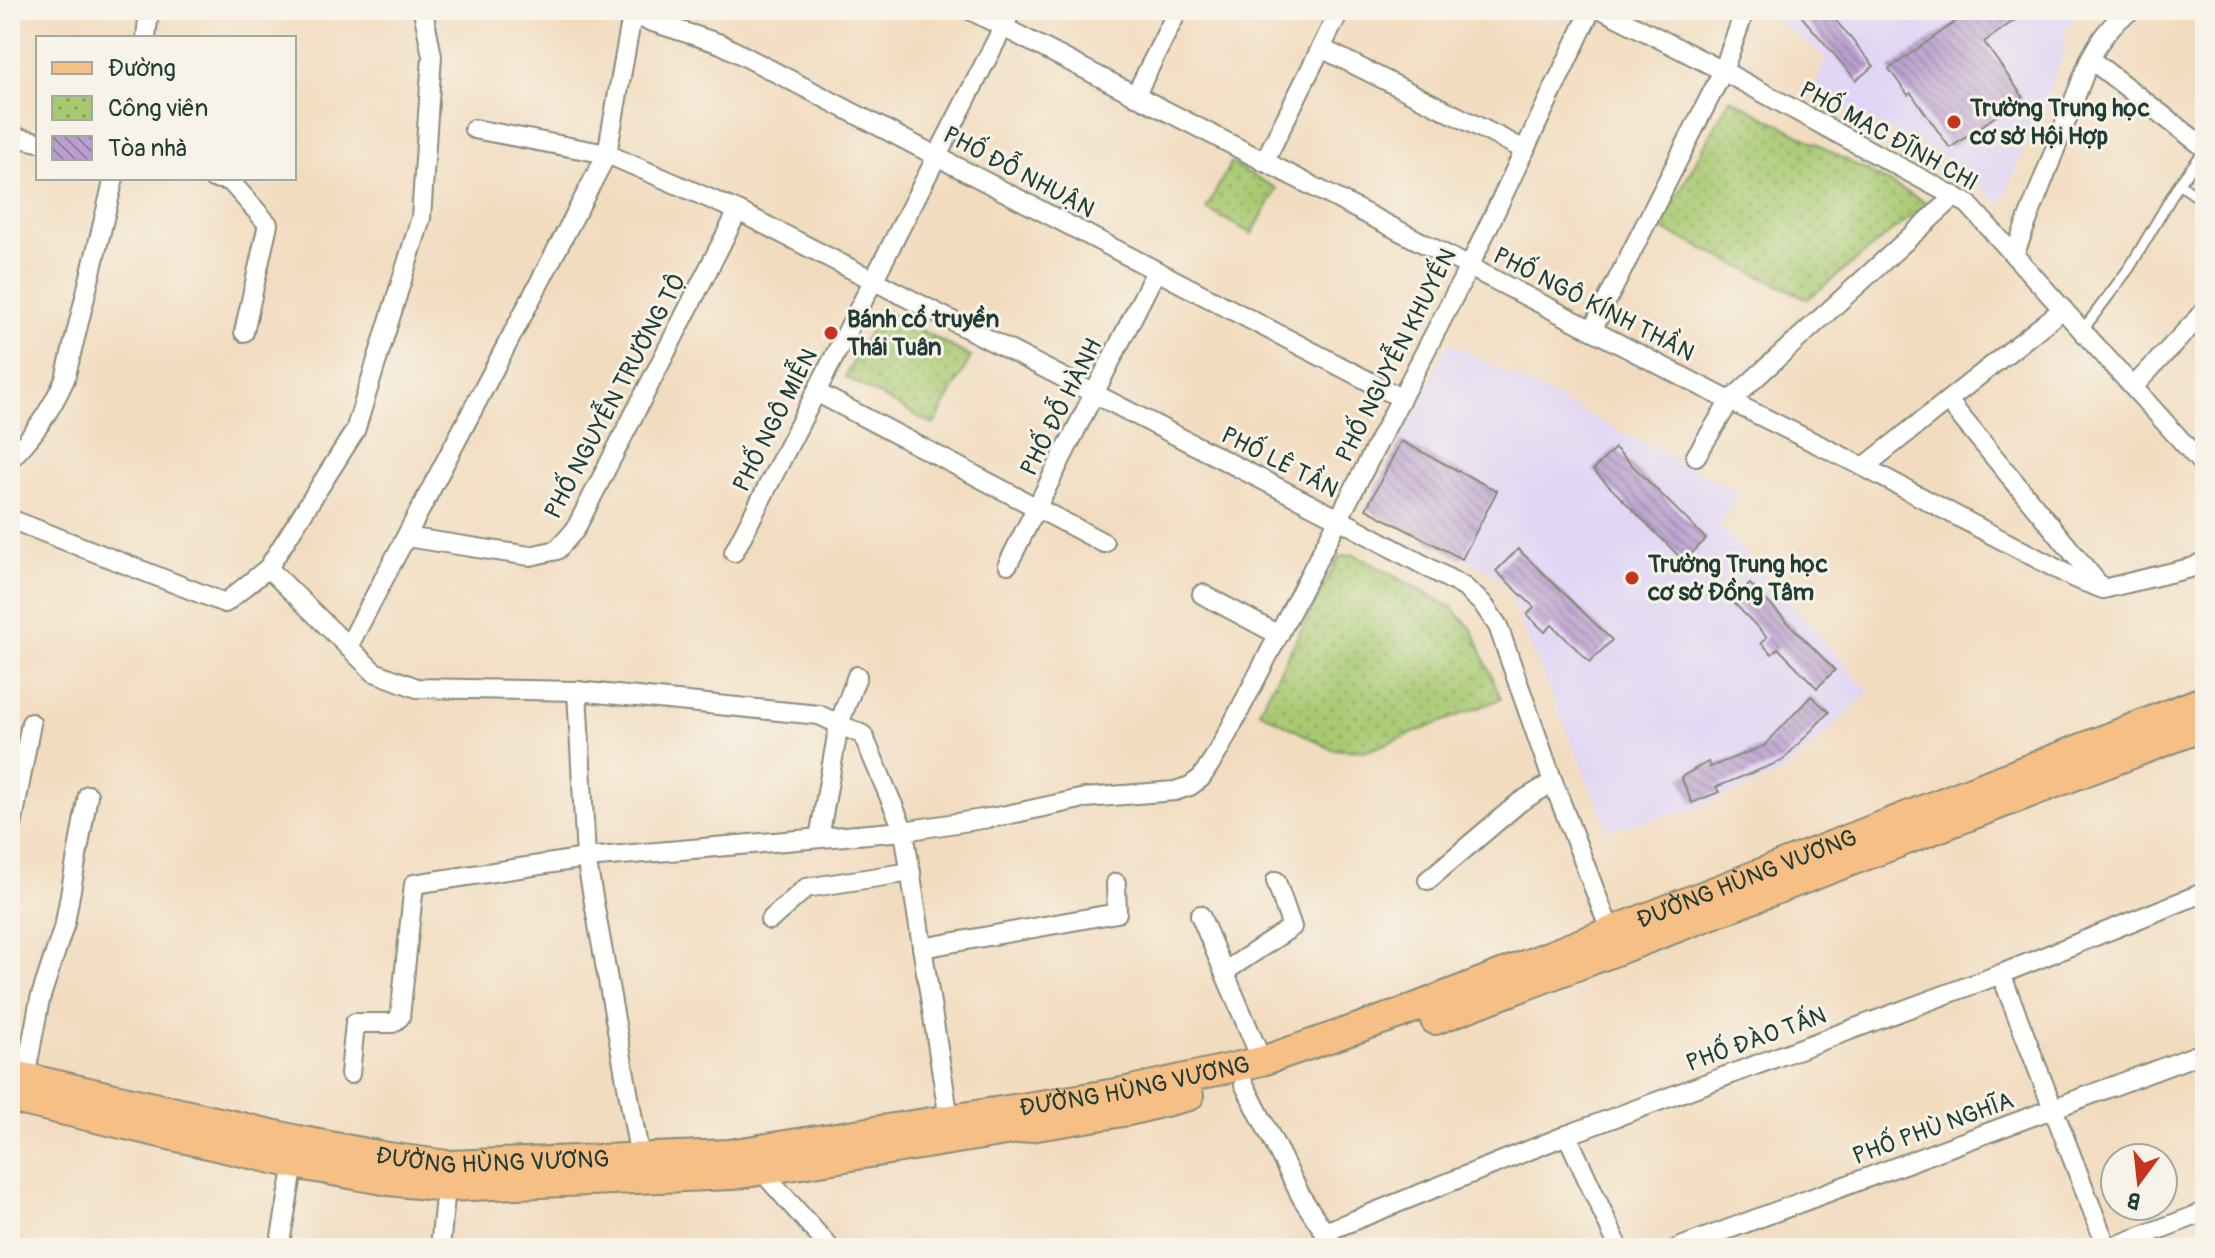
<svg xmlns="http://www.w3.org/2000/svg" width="2215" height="1258" viewBox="0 0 2215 1258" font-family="Pangolin,sans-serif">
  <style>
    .built { fill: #dfd5f5 }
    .park { fill: url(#park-dots); stroke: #648352; stroke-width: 2 }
    .building { fill: url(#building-back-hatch) }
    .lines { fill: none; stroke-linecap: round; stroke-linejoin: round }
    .service-casing { stroke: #888c7a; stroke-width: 13 }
    .minor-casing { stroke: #888c7a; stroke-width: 22 }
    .primary-casing { stroke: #888c7a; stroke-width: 32 }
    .service { stroke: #fff; stroke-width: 9 }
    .minor { stroke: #fff; stroke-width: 18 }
    .primary { stroke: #f5bf86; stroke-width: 28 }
    .poi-dot { fill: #c8321e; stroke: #f7f3e8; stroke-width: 3 }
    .labels { text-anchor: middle; stroke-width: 6; stroke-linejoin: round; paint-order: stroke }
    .poi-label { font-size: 24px; font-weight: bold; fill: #1f3d34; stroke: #f7f3e8; text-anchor: start }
    .street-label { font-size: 24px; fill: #1f3d34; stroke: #f7f3e8 }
  </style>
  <defs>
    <pattern id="park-dots" width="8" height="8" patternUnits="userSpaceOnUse" patternTransform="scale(2)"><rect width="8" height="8" fill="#a8c971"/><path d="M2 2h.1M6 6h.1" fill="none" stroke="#88a45e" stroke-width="1.8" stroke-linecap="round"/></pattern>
    <pattern id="building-back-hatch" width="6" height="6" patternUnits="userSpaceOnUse" patternTransform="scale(2)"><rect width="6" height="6" fill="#b99dce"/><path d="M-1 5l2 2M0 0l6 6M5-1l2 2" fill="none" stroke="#9681a8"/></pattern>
  </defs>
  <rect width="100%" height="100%" fill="#f7f3e8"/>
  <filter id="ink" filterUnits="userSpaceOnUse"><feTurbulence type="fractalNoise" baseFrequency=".0125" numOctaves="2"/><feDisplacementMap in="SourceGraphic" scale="16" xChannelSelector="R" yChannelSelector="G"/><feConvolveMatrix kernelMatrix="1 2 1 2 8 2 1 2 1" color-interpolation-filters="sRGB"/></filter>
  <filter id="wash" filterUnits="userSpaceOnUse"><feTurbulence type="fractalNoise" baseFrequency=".006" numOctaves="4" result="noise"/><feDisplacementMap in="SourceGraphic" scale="32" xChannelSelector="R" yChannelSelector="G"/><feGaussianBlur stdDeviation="1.8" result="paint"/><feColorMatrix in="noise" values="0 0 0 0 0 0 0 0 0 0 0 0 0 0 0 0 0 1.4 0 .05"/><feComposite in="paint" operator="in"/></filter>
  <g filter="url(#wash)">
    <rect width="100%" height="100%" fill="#f2dcbf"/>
    <!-- built -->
    <g class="built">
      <polygon points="1762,10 2082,10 2065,29 2065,52 2001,204 1935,150 1811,94 1827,58"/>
      <polygon points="1449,343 1738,492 1720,525 1869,692 1784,772 1701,807 1609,830 1521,623 1508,587 1486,569 1366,509"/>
    </g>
    <!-- park -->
    <g class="park">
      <polygon points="1730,98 1927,203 1808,299 1660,228"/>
      <polygon points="1231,163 1277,189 1252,234 1206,209"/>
      <polygon points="881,309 971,357 934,425 845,377"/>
      <polygon points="1354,554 1451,607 1472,629 1501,699 1367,751 1331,749 1259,711 1339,557"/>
    </g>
    <g id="blocks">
      <!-- building -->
      <g class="building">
        <polygon points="1796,10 1827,10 1874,66 1856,80"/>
        <polygon points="1972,10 2029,10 1984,42 2023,97 1950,148 1911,93 1908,95 1889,69"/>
        <polygon points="1401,441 1497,491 1462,559 1366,509"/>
        <polygon points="1615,448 1706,539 1684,561 1593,470"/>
        <polygon points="1518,549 1612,640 1590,662 1552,625 1545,632 1527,615 1534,607 1496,571"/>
        <polygon points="1750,584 1835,670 1817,688 1778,648 1772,654 1761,643 1767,637 1732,601"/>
        <polygon points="1811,696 1829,712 1782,761 1716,787 1719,792 1692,803 1681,777 1708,762 1710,767 1764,746"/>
      </g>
    </g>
  </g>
  <g filter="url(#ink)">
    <use href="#blocks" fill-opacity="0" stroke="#888c7a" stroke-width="2"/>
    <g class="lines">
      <!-- service casing -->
      <g class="service-casing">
        <g id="service">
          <polyline points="2179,184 2205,202"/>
          <polyline points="2082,331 2130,267 2179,184 2205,150"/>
        </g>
      </g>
      <!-- minor casing -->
      <g class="minor-casing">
        <g id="minor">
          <polyline points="605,10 631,15 721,44 1401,398"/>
          <polyline points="970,10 1730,401 1864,467 2074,578 2103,589 2194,567 2205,560"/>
          <polyline points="1603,10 1723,71 1968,204 2205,467"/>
          <polyline points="146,38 149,10"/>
          <polyline points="1321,48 1525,150"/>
          <polyline points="2090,59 2205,148"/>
          <polyline points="1135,96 1178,10"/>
          <polyline points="474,129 607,154 738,211 1339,519 1464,587 1483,604 1498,626 1553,782 1610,930"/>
          <polyline points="10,136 38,142"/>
          <polyline points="1264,162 1340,10"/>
          <polyline points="213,178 230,181 268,224 244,332"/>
          <path d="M2014,255L2090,59C2101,38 2111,23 2132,10"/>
          <polyline points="1592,330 1723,71 1745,10"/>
          <polyline points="2133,387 2205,311"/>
          <polyline points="816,392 1104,543"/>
          <polyline points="1948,401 2101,587"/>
          <polyline points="1696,456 1730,401 1955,196"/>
          <path d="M10,459C34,436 51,410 65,379L114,178"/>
          <polyline points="1864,467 2063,309"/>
          <polyline points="10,519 225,603 268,568 355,431 421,218 432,56 423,10"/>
          <polyline points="406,537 530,556 557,550 575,530 738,211"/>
          <polyline points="734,552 1012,10"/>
          <polyline points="1008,564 1156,271"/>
          <polyline points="268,568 374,672 417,688 577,691 819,715 863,735 904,831 949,1119"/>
          <polyline points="1202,594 1279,635"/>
          <polyline points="348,647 607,154 633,10"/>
          <polyline points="577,691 586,858 640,1158"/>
          <polyline points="10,837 31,723"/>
          <polyline points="819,838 839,724 857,676"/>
          <polyline points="1428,880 1520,802 1553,782"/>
          <polyline points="1200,915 1262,1061"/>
          <polyline points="770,920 806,888 911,872"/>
          <polyline points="922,948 1117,913 1116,883"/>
          <polyline points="1224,972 1292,927 1276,881"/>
          <polyline points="2001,974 2107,1248"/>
          <polyline points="350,1074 355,1023 393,1023 400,1017 414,884 586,858 904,831 1002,816 1085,798 1175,791 1190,786 1201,778 1219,750 1469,267 1591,10"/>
          <polyline points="25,1078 40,999 65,923 88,795"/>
          <polyline points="1244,1084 1302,1198 1335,1248"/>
          <polyline points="1567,1135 1619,1248"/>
          <polyline points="760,1169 830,1248"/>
          <polyline points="1325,1232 1567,1135 2001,974 2205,892"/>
          <polyline points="279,1248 294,1164"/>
          <polyline points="440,1248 446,1187"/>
          <polyline points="1678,1248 2205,1052"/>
          <polyline points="2110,1248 2205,1212"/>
        </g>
      </g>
      <!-- primary casing -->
      <g class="primary-casing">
        <g id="primary">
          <polyline points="1435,1020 2205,726"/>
          <path id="s1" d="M10,1074L298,1140L388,1157L448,1165L729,1154L1122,1092L1262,1061L1399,1014L2205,700"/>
          <polyline points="10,1098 294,1164 389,1181 446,1187 733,1175 1129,1111 1189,1096"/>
        </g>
      </g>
      <!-- service -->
      <use href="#service" class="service"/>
      <!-- minor -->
      <use href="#minor" class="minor"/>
      <!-- primary -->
      <use href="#primary" class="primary"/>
    </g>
  </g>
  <!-- markers -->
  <g class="poi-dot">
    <circle cx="1954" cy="122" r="8"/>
    <circle cx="831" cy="333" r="8"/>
    <circle cx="1632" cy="578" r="8"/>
  </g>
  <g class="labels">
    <!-- poi labels -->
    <g class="poi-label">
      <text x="1970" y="116">Trường Trung học<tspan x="1970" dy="28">cơ sở Hội Hợp</tspan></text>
      <text x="847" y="327">Bánh cổ truyền<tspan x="847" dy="28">Thái Tuân</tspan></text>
      <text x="1648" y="572">Trường Trung học<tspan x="1648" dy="28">cơ sở Đồng Tâm</tspan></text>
    </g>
    <!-- street labels -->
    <g class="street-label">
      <text transform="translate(1889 136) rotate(29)" y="8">PHỐ MẠC ĐĨNH CHI</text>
      <text transform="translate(1019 172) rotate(28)" y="8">PHỐ ĐỖ NHUẬN</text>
      <text transform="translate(1594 304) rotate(27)" y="8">PHỐ NGÔ KÍNH THẦN</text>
      <text transform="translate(1396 355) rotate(-63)" y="8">PHỐ NGUYỄN KHUYẾN</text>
      <text transform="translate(615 396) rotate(-62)" y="8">PHỐ NGUYỄN TRƯỜNG TỘ</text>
      <text transform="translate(1061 407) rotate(-63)" y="8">PHỐ ĐỖ HÀNH</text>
      <text transform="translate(775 420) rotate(-63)" y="8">PHỐ NGÔ MIỄN</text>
      <text transform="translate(1280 462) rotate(27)" y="8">PHỐ LÊ TẦN</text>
      <text dy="8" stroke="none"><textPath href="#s1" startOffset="1788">ĐƯỜNG HÙNG VƯƠNG</textPath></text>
      <text transform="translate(1756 1039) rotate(-20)" y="8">PHỐ ĐÀO TẤN</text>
      <text dy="8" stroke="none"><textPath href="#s1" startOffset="1140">ĐƯỜNG HÙNG VƯƠNG</textPath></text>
      <text transform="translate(1933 1128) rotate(-20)" y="8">PHỐ PHÙ NGHĨA</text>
      <text dy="8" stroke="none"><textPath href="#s1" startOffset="492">ĐƯỜNG HÙNG VƯƠNG</textPath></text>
    </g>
  </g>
  <!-- margin -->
  <rect width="2215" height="1258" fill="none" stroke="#f7f3e8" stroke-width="40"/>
  <!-- legend -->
  <rect x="36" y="36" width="260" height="144" fill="#f7f3e8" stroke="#a1aaa0" stroke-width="2"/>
  <rect x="52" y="62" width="40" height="12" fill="#f5bf86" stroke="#a1aaa0" stroke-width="2"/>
  <text x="108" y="76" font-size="24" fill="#1f3d34">Đường</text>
  <rect x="52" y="96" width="40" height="24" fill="url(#park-dots)" stroke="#a1aaa0" stroke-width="2"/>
  <text x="108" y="116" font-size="24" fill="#1f3d34">Công viên</text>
  <rect x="52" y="136" width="40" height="24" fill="url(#building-back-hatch)" stroke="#a1aaa0" stroke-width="2"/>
  <text x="108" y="156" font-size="24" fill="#1f3d34">Tòa nhà</text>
  <!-- north arrow -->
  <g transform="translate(2139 1182) rotate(195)"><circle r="38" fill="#f7f3e8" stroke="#a1aaa0" stroke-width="2"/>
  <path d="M0-6L14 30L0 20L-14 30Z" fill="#c8321e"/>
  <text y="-12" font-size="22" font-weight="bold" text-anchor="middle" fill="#1f3d34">B</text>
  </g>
</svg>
